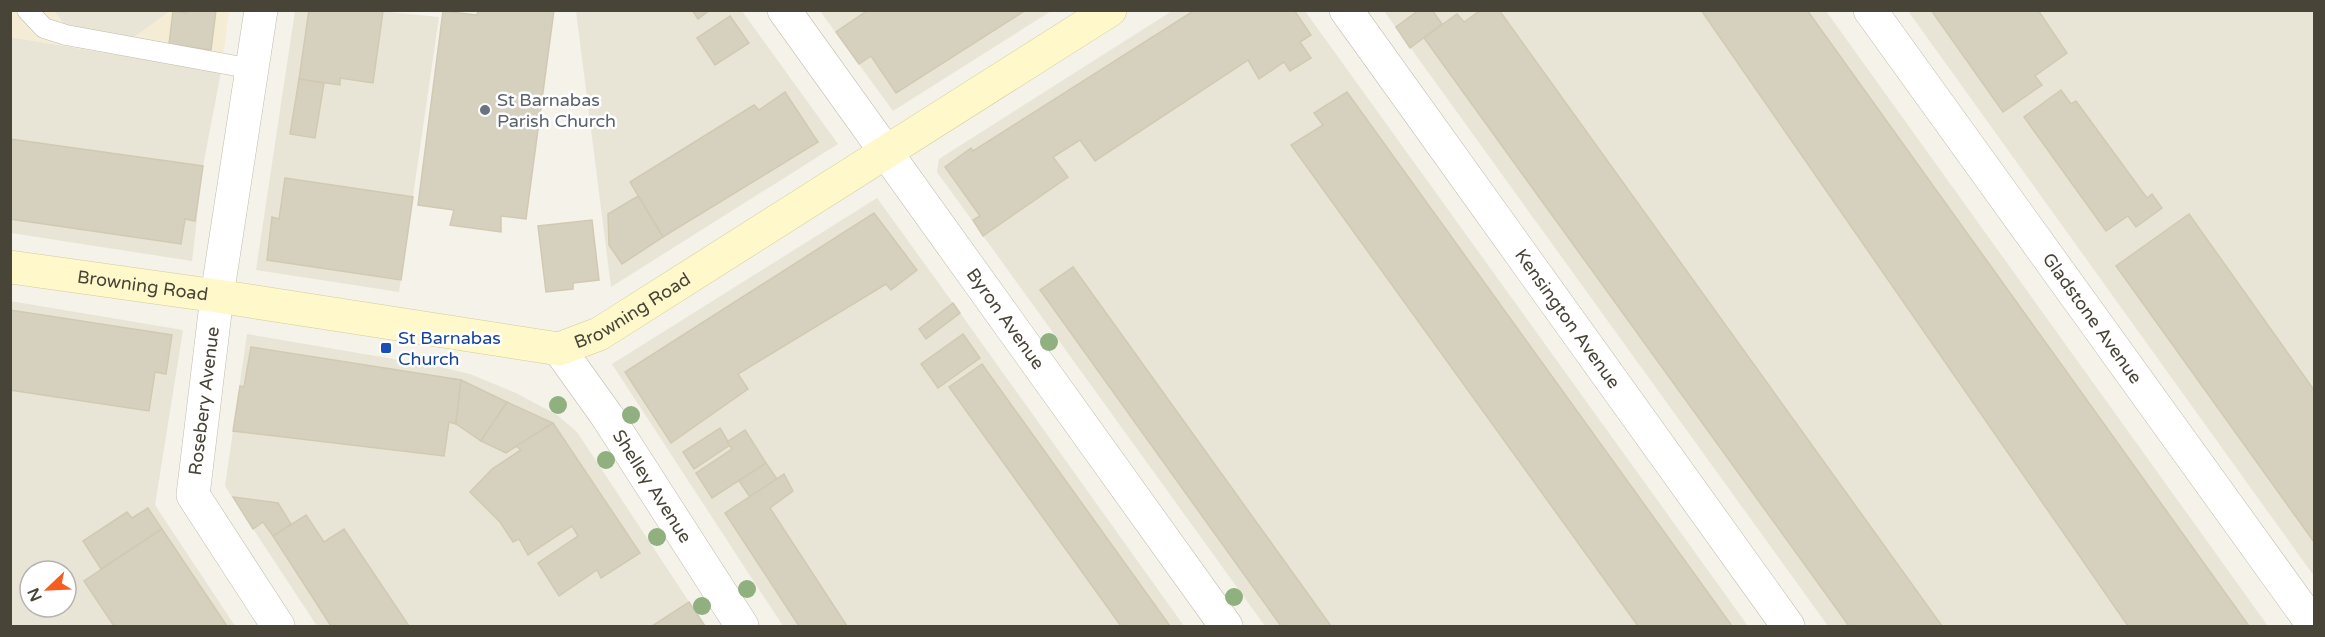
<svg xmlns="http://www.w3.org/2000/svg" width="2325" height="637" viewBox="0 0 2325 637" font-family="'Varela Round',sans-serif">
  <style>
    .residential { fill: #e8e5d7; fill-rule: evenodd }
    .commercial { fill: #f5ecd5 }
    .building { fill: #d6d0bf; stroke: #d1c9b2; stroke-width: 1.5 }
    .lines { fill: none; stroke-linecap: round; stroke-linejoin: round }
    .service-casing { stroke: #c0bcac; stroke-width: 21 }
    .minor-casing { stroke: #c0bcac; stroke-width: 34 }
    .secondary-casing { stroke: #d3cc9a; stroke-width: 34 }
    .service { stroke: #fff; stroke-width: 20 }
    .minor { stroke: #fff; stroke-width: 33 }
    .secondary { stroke: #fef8ca; stroke-width: 33 }
    .tree { fill: #90b080 }
    .worship-dot { fill: #6b7280; stroke: #fff; stroke-width: 2 }
    .transit-dot { fill: #1a4fb4; stroke: #fff; stroke-width: 2 }
    .labels { text-anchor: middle; stroke-width: 5; stroke-linejoin: round; paint-order: stroke }
    .worship-label { font-size: 18px; fill: #5b616d; stroke: #fff; text-anchor: start }
    .street-label { font-size: 18px; fill: #484438; stroke: #fff }
    .transit-label { font-size: 18px; fill: #164399; stroke: #fff; text-anchor: start }
  </style>
  <rect width="100%" height="100%" fill="#f4f2e9"/>
  <!-- residential -->
  <g class="residential">
    <polygon points="54,11 170,11 133,38 66,27"/>
    <polygon points="295,11 379,11 439,17 399,292 256,270"/>
    <polygon points="576,11 742,11 838,144 611,287"/>
    <polygon points="820,11 1051,11 893,111"/>
    <polygon points="1172,11 1305,11 1748,626 1265,626 937,172 939,159"/>
    <polygon points="1384,11 1826,11 2268,626 1828,626"/>
    <polygon points="1908,11 2314,11 2314,576"/>
    <polygon points="10,37 221,72 203,166 192,261 11,233"/>
    <polygon points="877,198 953,303 1184,626 783,626 612,364"/>
    <path d="M10,301L183,330L155,505L235,626H11ZM30,571H66V607H30Z"/>
    <polygon points="247,334 440,367 470,374 516,393 557,415 577,432 705,626 317,626 225,486"/>
  </g>
  <!-- commercial -->
  <polygon class="commercial" points="10,11 54,11 66,27 133,38 170,11 229,11 221,72 11,37"/>
  <!-- building -->
  <g class="building">
    <polygon points="188,10 216,10 211,50 169,44 173,11 187,13"/>
    <polygon points="309,10 383,11 373,83 340,78 340,85 299,79"/>
    <polygon points="478,10 554,10 526,219 501,216 501,232 450,225 454,210 418,205 443,11 477,15"/>
    <polygon points="692,10 710,10 698,19"/>
    <polygon points="868,10 1026,10 896,93 871,56 859,64 836,32"/>
    <polygon points="1195,10 1294,10 1311,35 1300,42 1311,58 1290,71 1284,62 1259,79 1248,60 1095,161 1080,140 1053,157 1068,177 983,236 973,220 980,216 945,167 971,148 973,151"/>
    <polygon points="1419,10 1432,10 1442,24 1410,48 1396,27"/>
    <polygon points="1481,10 1499,10 1942,626 1849,626 1424,38 1457,14 1464,22"/>
    <polygon points="1701,10 1807,10 2249,626 2128,626"/>
    <polygon points="1931,10 2038,10 2067,53 2035,76 2042,85 2003,112"/>
    <polygon points="730,16 749,43 715,65 697,38"/>
    <polygon points="299,79 324,83 315,138 290,134"/>
    <polygon points="2061,90 2071,104 2076,101 2147,198 2152,194 2162,208 2136,227 2128,216 2106,231 2024,117"/>
    <polygon points="785,92 818,142 663,237 630,182 754,105 759,110"/>
    <polygon points="1347,92 1732,626 1638,626 1291,145 1323,125 1314,113"/>
    <polygon points="10,139 203,166 195,221 185,219 181,244 10,219"/>
    <polygon points="285,178 413,197 401,280 267,260 272,217 279,219"/>
    <polygon points="638,196 663,237 622,264 609,245 608,214"/>
    <polygon points="874,213 917,270 891,290 886,284 738,374 748,389 671,443 625,372"/>
    <polygon points="2189,214 2314,390 2314,542 2116,266"/>
    <polygon points="592,220 599,280 573,283 573,289 546,292 538,226"/>
    <polygon points="1073,267 1331,626 1281,626 1040,290"/>
    <polygon points="953,303 960,313 926,339 919,329"/>
    <polygon points="10,310 172,335 166,374 155,372 149,411 10,390"/>
    <polygon points="963,334 980,358 938,388 921,364"/>
    <polygon points="251,347 461,380 456,424 449,422 444,456 233,431 240,386 244,387"/>
    <polygon points="982,364 1170,626 1121,626 949,387"/>
    <polygon points="461,380 507,402 481,441 456,424"/>
    <polygon points="507,402 553,423 506,453 481,441"/>
    <polygon points="553,423 640,553 601,578 597,570 559,596 538,563 578,536 572,526 528,555 519,539 513,542 500,522 470,492 492,469 521,450 516,446"/>
    <polygon points="720,428 730,445 694,469 683,452"/>
    <polygon points="745,430 766,463 712,498 696,473 732,449 727,442"/>
    <polygon points="766,463 777,479 750,497 739,481"/>
    <polygon points="784,474 793,491 770,508 847,626 799,626 725,513"/>
    <polygon points="233,497 278,503 291,524 273,536 263,522 253,529"/>
    <polygon points="148,508 162,529 101,569 83,541 127,512 132,518"/>
    <polygon points="306,515 324,542 344,529 409,626 331,626 273,536"/>
    <polygon points="162,529 227,626 114,626 84,581"/>
    <polygon points="689,602 705,626 652,626"/>
  </g>
  <g class="lines">
    <!-- service casing -->
    <g class="service-casing">
      <polyline id="service" points="27,10 44,28 66,35 253,69"/>
    </g>
    <!-- minor casing -->
    <g class="minor-casing">
      <g id="minor">
        <polyline points="261,10 217,296 193,495 278,626"/>
        <path id="s1" d="M784,10L1226,626"/>
        <path id="s2" d="M1346,10L1788,626"/>
        <path id="s3" d="M1870,10L2314,626"/>
        <path id="s4" d="M559,349L607,416L742,626"/>
      </g>
    </g>
    <!-- secondary casing -->
    <g class="secondary-casing">
      <g id="secondary">
        <path id="s5" d="M10,267L217,296L559,349L599,334L1110,10"/>
      </g>
    </g>
    <!-- service -->
    <use href="#service" class="service"/>
    <!-- minor -->
    <use href="#minor" class="minor"/>
    <!-- secondary -->
    <use href="#secondary" class="secondary"/>
  </g>
  <!-- trees -->
  <g class="tree">
    <circle cx="1049" cy="342" r="9"/>
    <circle cx="558" cy="405" r="9"/>
    <circle cx="631" cy="415" r="9"/>
    <circle cx="606" cy="460" r="9"/>
    <circle cx="657" cy="537" r="9"/>
    <circle cx="747" cy="589" r="9"/>
    <circle cx="1234" cy="597" r="9"/>
    <circle cx="702" cy="606" r="9"/>
  </g>
  <!-- markers -->
  <circle class="worship-dot" cx="485" cy="110" r="6"/>
  <rect class="transit-dot" x="380" y="342" width="12" height="12" rx="3"/>
  <g class="labels">
    <!-- worship labels -->
    <g class="worship-label">
      <text x="497" y="106">St Barnabas<tspan x="497" dy="21">Parish Church</tspan></text>
    </g>
    <!-- street labels -->
    <g class="street-label">
      <text dy="6" stroke="none"><textPath href="#s5" startOffset="134">Browning Road</textPath></text>
      <text dy="6" stroke="none"><textPath href="#s5" startOffset="638">Browning Road</textPath></text>
      <text dy="6" stroke="none"><textPath href="#s1" startOffset="380">Byron Avenue</textPath></text>
      <text dy="6" stroke="none"><textPath href="#s3" startOffset="380">Gladstone Avenue</textPath></text>
      <text dy="6" stroke="none"><textPath href="#s2" startOffset="380">Kensington Avenue</textPath></text>
      <text transform="translate(204 401) rotate(-83)" y="6">Rosebery Avenue</text>
      <text dy="6" stroke="none"><textPath href="#s4" startOffset="166">Shelley Avenue</textPath></text>
    </g>
    <!-- transit labels -->
    <g class="transit-label">
      <text x="398" y="344">St Barnabas<tspan x="398" dy="21">Church</tspan></text>
    </g>
  </g>
  <!-- border -->
  <rect width="2325" height="637" fill="none" stroke="#484438" stroke-width="24"/>
  <!-- north arrow -->
  <g transform="translate(48 589) rotate(247)"><circle r="28" fill="#ffffff" stroke="#b6b4af" stroke-width="1.5"/>
  <path d="M0-4.5L10 22L0 15L-10 22Z" fill="#f65d1e"/>
  <text y="-9" font-size="16" font-weight="bold" text-anchor="middle" fill="#484438">N</text>
  </g>
</svg>
